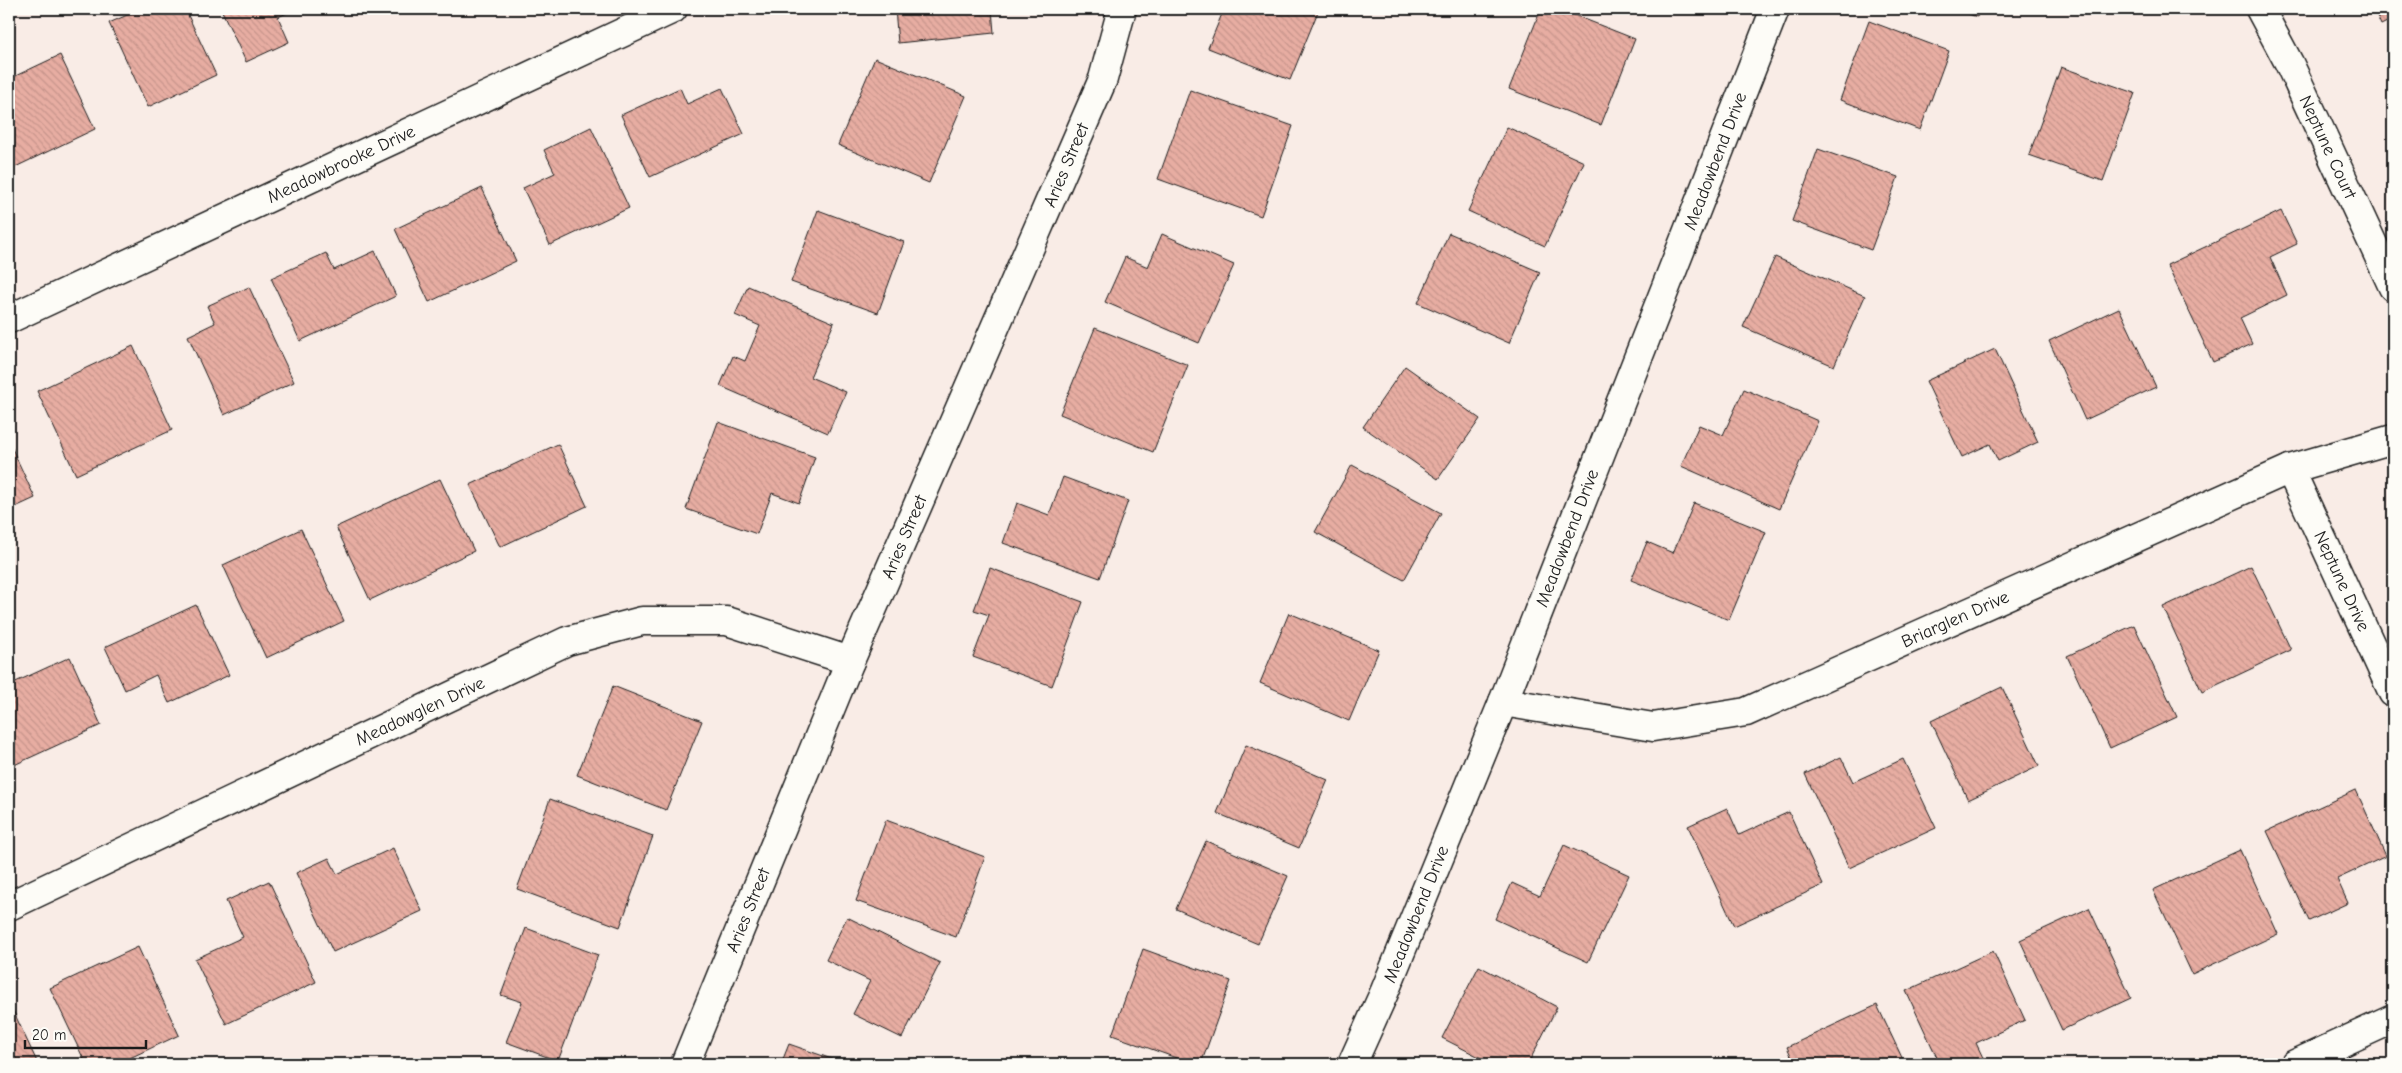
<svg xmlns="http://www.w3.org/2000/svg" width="2402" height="1073" viewBox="0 0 2402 1073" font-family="'Comic Neue',sans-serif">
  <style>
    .building { fill: url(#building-back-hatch); stroke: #1c1c1c }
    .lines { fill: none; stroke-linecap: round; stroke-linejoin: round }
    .minor-casing { stroke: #1c1c1c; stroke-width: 31 }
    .minor { stroke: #fdfcf7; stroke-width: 28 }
    .labels { text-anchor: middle; stroke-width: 4; stroke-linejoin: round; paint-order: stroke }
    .street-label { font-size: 18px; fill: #1c1c1c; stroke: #fdfcf7 }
  </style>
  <defs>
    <pattern id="building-back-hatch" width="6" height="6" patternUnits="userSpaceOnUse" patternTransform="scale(1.25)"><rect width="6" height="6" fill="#e7ada2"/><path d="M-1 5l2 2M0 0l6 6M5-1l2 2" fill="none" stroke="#c6948b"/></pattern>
  </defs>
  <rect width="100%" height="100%" fill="#f9ece6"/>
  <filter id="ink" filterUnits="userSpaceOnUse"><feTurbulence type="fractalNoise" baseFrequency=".02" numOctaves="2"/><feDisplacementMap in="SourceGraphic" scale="10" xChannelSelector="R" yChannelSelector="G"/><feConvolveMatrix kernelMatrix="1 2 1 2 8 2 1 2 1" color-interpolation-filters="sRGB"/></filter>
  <g filter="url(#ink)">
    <!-- building -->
    <g class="building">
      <polygon points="141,9 185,9 216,75 148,107 109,23"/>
      <polygon points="221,9 296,9 278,17 289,42 246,62"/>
      <polygon points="895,9 992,9 994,33 898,43"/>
      <polygon points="1224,9 1319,9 1290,80 1208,48"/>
      <polygon points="1541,9 1559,9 1635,39 1601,125 1509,89"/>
      <polygon points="1955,9 1980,9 1977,17"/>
      <polygon points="2374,9 2393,9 2393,19 2381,25"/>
      <polygon points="1869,21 1949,51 1920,130 1840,100"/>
      <polygon points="60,55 95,129 9,170 9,79"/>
      <polygon points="875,58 966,96 929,183 838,145"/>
      <polygon points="2061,67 2135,93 2103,181 2029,155"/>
      <polygon points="680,88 687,104 722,88 744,134 650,177 621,115"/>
      <polygon points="1190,90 1293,126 1261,216 1158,179"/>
      <polygon points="591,127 629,208 550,245 523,188 555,173 544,150"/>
      <polygon points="1507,127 1584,162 1545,246 1468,211"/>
      <polygon points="1818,149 1898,177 1871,250 1792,221"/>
      <polygon points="482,188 516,261 429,302 395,229"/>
      <polygon points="818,210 904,242 878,313 791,282"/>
      <polygon points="2281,211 2297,244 2270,257 2287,295 2240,318 2252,344 2213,362 2167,265"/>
      <polygon points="1449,233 1540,272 1509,343 1418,303"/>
      <polygon points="1162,234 1234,265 1199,343 1105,302 1125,257 1148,267"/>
      <polygon points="375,251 396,296 300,341 271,278 326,253 334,270"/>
      <polygon points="1775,257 1865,296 1834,366 1743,327"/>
      <polygon points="748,286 834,323 810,377 846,392 828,433 720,386 733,356 745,361 760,326 735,315"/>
      <polygon points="249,287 294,382 224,415 188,336 215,323 207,306"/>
      <polygon points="2119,308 2156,387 2085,420 2049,341"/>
      <polygon points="1095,328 1188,365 1153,452 1060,414"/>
      <polygon points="133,346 172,430 76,475 37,391"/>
      <polygon points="1995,349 2038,442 1998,461 1990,444 1962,457 1926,381"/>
      <polygon points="1405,366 1480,419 1438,479 1363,427"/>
      <polygon points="1744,389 1818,421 1779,509 1681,466 1699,425 1723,435"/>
      <polygon points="718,422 815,457 799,503 772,493 757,534 686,509"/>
      <polygon points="9,442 35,498 9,510"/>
      <polygon points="558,444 587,506 500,547 470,485"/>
      <polygon points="1352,465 1441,513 1404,580 1315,532"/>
      <polygon points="1063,477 1128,501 1100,578 1003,543 1017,503 1049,515"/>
      <polygon points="440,479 474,551 370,600 336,527"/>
      <polygon points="1694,503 1766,532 1729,620 1631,580 1647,542 1673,553"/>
      <polygon points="301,529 344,621 266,658 223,565"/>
      <polygon points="2251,566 2291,650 2202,692 2163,607"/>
      <polygon points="990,568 1083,602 1052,686 973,657 989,615 974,610"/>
      <polygon points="196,605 229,675 169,703 156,675 125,690 105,647"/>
      <polygon points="1289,613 1379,650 1349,721 1260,683"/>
      <polygon points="2134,625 2177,717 2110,748 2067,656"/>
      <polygon points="70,657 101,725 12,766 9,759 9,685"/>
      <polygon points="613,686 702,721 666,810 577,775"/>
      <polygon points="2002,687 2039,766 1968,800 1931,721"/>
      <polygon points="1246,745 1328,780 1299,848 1217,813"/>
      <polygon points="1841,757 1853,782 1903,759 1936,828 1849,868 1805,774"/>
      <polygon points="2356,790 2386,856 2337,879 2348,903 2309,921 2267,831"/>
      <polygon points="550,799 653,836 620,927 517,889"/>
      <polygon points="1727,808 1739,835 1789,812 1823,885 1734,926 1688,826"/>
      <polygon points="886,820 985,857 956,937 856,901"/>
      <polygon points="1206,841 1288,876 1258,944 1176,909"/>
      <polygon points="1564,845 1629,875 1588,962 1495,919 1512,883 1540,896"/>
      <polygon points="393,848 422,911 333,952 296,873 329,858 337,874"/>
      <polygon points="2240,850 2278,934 2192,974 2153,890"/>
      <polygon points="269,881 316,982 226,1024 195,959 243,937 226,901"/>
      <polygon points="2089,908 2131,998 2062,1030 2020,940"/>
      <polygon points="847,917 940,963 902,1038 853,1014 870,981 826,960"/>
      <polygon points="526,928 598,955 558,1061 506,1042 522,1002 501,995"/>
      <polygon points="138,947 179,1035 117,1064 86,1064 50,988"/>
      <polygon points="1143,949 1231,981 1201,1064 1193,1064 1112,1035"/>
      <polygon points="1993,951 2025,1020 1976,1043 1986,1064 1940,1064 1906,991"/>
      <polygon points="1479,966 1557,1007 1528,1064 1493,1064 1442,1038"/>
      <polygon points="1877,1005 1905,1064 1795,1064 1787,1047"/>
      <polygon points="11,1006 38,1064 9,1064 9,1007"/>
      <polygon points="789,1044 846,1064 781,1064"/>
    </g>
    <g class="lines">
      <!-- minor casing -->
      <g class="minor-casing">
        <g id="minor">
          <polyline points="2260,9 2289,63 2393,287"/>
          <polyline points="9,319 673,9"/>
          <polyline points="2290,469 2393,693"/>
          <polyline points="1503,702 1653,727 1746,712 2290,469 2393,439"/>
          <polyline points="9,906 567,641 642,621 727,621 850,661"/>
          <polyline points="685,1064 850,661 1103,79 1122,9"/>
          <polyline points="1352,1064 1384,993 1503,702 1775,9"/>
          <polyline points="2295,1064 2393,1019"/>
        </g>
      </g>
      <!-- minor -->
      <use href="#minor" class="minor"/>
    </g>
  </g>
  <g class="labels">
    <!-- street labels -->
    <g class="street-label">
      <text transform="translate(2328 147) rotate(65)" y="6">Neptune Court</text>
      <text transform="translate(1715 161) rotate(-69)" y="6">Meadowbend Drive</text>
      <text transform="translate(341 164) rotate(-25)" y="6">Meadowbrooke Drive</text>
      <text transform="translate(1066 165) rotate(-67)" y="6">Aries Street</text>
      <text transform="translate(904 537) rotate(-67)" y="6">Aries Street</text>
      <text transform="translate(1567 538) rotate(-69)" y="6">Meadowbend Drive</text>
      <text transform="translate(2342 581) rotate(65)" y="6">Neptune Drive</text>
      <text transform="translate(1955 619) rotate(-24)" y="6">Briarglen Drive</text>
      <text transform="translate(420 711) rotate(-25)" y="6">Meadowglen Drive</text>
      <text transform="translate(748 910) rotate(-68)" y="6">Aries Street</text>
      <text transform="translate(1416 914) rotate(-68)" y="6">Meadowbend Drive</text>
    </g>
  </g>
  <!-- margin -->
  <rect width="2402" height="1073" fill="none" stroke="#fdfcf7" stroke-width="30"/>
  <rect x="15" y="15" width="2372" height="1043" fill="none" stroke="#1c1c1c" stroke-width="2" filter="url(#ink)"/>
  <!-- scale -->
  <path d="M25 1040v8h121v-8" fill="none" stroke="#1c1c1c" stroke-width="2.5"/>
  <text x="32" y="1040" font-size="15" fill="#1c1c1c" stroke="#fdfcf7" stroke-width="4" paint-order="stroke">20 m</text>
</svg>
